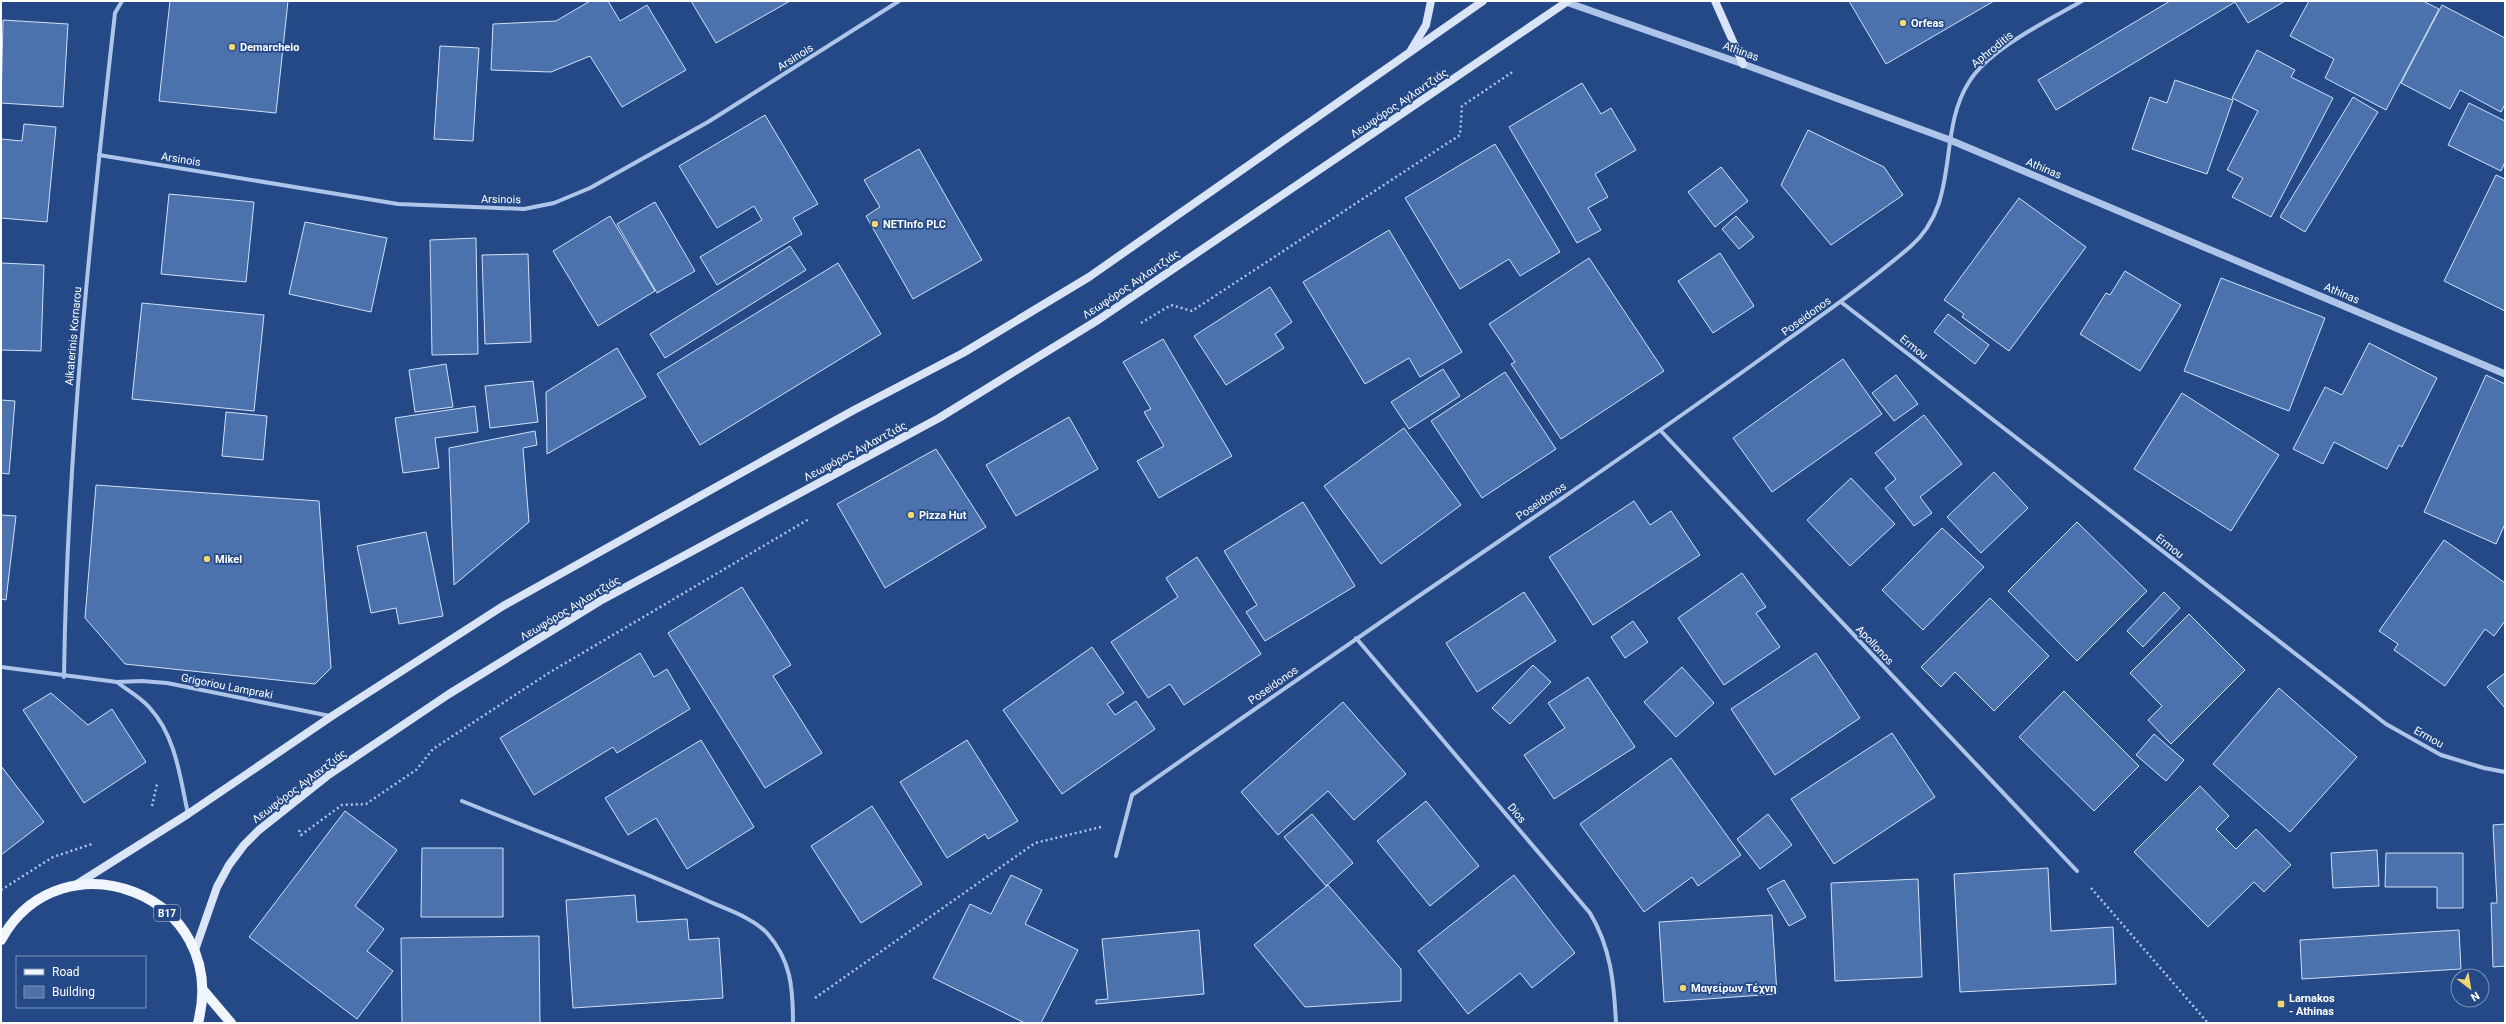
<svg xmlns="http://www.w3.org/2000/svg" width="2506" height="1024" viewBox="0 0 2506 1024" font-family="Roboto,sans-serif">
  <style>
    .building { fill: #4c72ae; stroke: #d2e1f7 }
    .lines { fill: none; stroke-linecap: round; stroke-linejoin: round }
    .path { stroke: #aec5e9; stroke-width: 2.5; stroke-dasharray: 2 3; stroke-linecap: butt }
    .minor { stroke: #aec5e9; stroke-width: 4 }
    .tertiary { stroke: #aec5e9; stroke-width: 7 }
    .secondary { stroke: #d9e4f7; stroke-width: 8 }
    .primary { stroke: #f1f5fe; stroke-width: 10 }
    .poi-dot { fill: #f3d572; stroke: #244986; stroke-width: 1.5 }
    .labels { text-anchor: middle; stroke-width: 3.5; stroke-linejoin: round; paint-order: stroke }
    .shield { fill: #244986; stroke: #bdc8db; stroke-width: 1 }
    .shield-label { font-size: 10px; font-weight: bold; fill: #fff }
    .poi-label { font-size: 11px; font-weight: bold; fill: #fff; stroke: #244986; text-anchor: start }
    .street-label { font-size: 11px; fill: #fff; stroke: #244986 }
  </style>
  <rect width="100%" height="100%" fill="#244986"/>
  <!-- building -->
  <g class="building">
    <polygon points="170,1 288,1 276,113 159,101"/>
    <polygon points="590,1 608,1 620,21 647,5 686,70 622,107 590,56 551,72 491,70 493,24 556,21"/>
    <polygon points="691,1 790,1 716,43"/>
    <polygon points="1849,1 1994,1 1886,64"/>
    <polygon points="2170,1 2285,1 2248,23 2235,2 2056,110 2038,80"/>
    <polygon points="2309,1 2423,1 2439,9 2386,110 2325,78 2334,59 2290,36"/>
    <polygon points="2442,5 2505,38 2505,104 2501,112 2460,90 2450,109 2401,83"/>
    <polygon points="3,20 68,24 63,107 1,103"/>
    <polygon points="440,46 479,48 473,141 434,139"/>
    <polygon points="2257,50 2295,70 2291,77 2333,98 2271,217 2232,197 2243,178 2227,170 2258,111 2232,98"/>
    <polygon points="2175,80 2233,100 2207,174 2132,149 2150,97 2167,103"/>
    <polygon points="1582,83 1601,114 1611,108 1636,150 1595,174 1608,197 1588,208 1601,230 1577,243 1509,127"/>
    <polygon points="2353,97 2378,112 2305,232 2280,217"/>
    <polygon points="2469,103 2505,121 2505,162 2501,171 2448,145"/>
    <polygon points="765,115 818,204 793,218 802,234 717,285 700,257 762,220 754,206 717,228 679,166"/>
    <polygon points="24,124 56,127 47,222 1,218 1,139 22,141"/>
    <polygon points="1808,130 1884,167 1903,195 1831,245 1781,185"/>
    <polygon points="1495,144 1560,252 1520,276 1509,259 1460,289 1405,198"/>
    <polygon points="919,149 982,260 913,299 866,216 880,207 864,180"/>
    <polygon points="1721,167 1748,201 1715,227 1688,192"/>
    <polygon points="2496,175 2505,179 2505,311 2444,281"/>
    <polygon points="169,194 254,202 246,282 161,274"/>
    <polygon points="2019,198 2086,247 2009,351 1962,317 1964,314 1944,300"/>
    <polygon points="655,202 695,271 657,293 617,224"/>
    <polygon points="610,216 655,291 598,326 553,251"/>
    <polygon points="1736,216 1754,237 1739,249 1722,229"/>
    <polygon points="305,222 387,238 371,312 289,294"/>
    <polygon points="1389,230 1462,352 1420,377 1409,358 1365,384 1303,282"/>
    <polygon points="476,238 478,354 432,355 430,240"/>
    <polygon points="790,246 806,270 665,358 650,334"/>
    <polygon points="1720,253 1754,306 1713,333 1678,281"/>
    <polygon points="528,254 531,342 485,344 482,255"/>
    <polygon points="1589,258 1664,371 1561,439 1511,364 1515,362 1489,324"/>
    <polygon points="1,263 44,265 41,351 1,350"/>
    <polygon points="838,263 881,334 700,445 657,374"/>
    <polygon points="2125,271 2181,305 2140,371 2080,334 2106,293 2110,295"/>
    <polygon points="2221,278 2325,318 2289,411 2184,371"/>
    <polygon points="1270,287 1292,322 1275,334 1284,348 1226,385 1194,336"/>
    <polygon points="142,303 264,315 254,411 132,399"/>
    <polygon points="1948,314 1989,345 1975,364 1934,332"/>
    <polygon points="1163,339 1232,456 1159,498 1137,461 1164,446 1144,412 1151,409 1123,362"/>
    <polygon points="2369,343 2437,378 2402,447 2399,445 2387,469 2334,442 2323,464 2293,449 2325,387 2342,395"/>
    <polygon points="617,348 646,397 547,454 546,392"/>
    <polygon points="1843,359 1882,414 1772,492 1733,438"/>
    <polygon points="446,364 453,407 415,412 409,370"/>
    <polygon points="1443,369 1460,396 1409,429 1391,402"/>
    <polygon points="1505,372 1556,449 1482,498 1431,421"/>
    <polygon points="1896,375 1918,404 1894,421 1872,393"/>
    <polygon points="2486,375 2505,384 2505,524 2496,544 2424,512"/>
    <polygon points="533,381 538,422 490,428 485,386"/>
    <polygon points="2182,393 2279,455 2231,531 2134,469"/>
    <polygon points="1,400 15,401 9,474 1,473"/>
    <polygon points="475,406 478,432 435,438 439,468 403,473 395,418"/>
    <polygon points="226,412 267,416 263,460 222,456"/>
    <polygon points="1924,415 1962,464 1920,497 1932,513 1914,526 1885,488 1896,479 1875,453"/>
    <polygon points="1069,417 1098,469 1016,516 986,465"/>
    <polygon points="1404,428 1461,505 1381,564 1324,486"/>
    <polygon points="535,431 537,445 523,448 529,522 454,585 449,448"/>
    <polygon points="936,449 986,527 885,588 837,504"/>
    <polygon points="1994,472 2028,508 1981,553 1947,517"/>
    <polygon points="1851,478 1895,524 1850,566 1807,520"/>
    <polygon points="96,485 319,501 331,668 315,684 125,664 85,618"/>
    <polygon points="1634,501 1650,525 1671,511 1700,555 1593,625 1549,557"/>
    <polygon points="1303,502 1355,586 1265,641 1246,612 1257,605 1224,551"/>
    <polygon points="1,515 16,516 6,600 1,599"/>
    <polygon points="2077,522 2147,591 2077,661 2008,591"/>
    <polygon points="1942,528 1984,567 1923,630 1882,590"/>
    <polygon points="426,532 443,616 399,624 396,608 371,613 357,546"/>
    <polygon points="2444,540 2505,583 2505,621 2494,636 2485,629 2445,686 2394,650 2398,644 2379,631"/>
    <polygon points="1197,557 1261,654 1184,705 1170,684 1148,698 1111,642 1178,597 1166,578"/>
    <polygon points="1742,573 1766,607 1756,613 1780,647 1724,685 1678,618"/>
    <polygon points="742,587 791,665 773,676 822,753 765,788 668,633"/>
    <polygon points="1524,592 1556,641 1477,692 1446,643"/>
    <polygon points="2164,592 2180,608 2143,647 2127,631"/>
    <polygon points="1990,598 2049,656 1994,711 1955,672 1941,687 1921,667"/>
    <polygon points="2189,614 2245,670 2171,744 2148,720 2162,706 2130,673"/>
    <polygon points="1633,621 1648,642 1625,658 1611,637"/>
    <polygon points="1092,647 1124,693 1107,704 1115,715 1136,701 1155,729 1062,794 1003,710"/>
    <polygon points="640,653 654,677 667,669 690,709 617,753 613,747 534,795 500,738"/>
    <polygon points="1816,653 1860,718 1775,775 1731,709"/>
    <polygon points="1533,665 1551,682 1510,724 1492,708"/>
    <polygon points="1682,667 1714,703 1676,737 1644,702"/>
    <polygon points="2505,673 2505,708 2487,687"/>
    <polygon points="1588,677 1635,747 1554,799 1524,755 1565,728 1548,703"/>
    <polygon points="2279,688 2357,757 2290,832 2213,764"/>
    <polygon points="2064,691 2139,766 2094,811 2019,737"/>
    <polygon points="51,693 88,725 112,709 146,762 84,803 23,710"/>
    <polygon points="1343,702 1406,774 1354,820 1328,791 1278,835 1241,792"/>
    <polygon points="1892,733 1935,797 1834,864 1791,799"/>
    <polygon points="2154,734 2184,760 2166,781 2136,755"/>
    <polygon points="701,740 754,827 687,869 656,818 628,835 605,798"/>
    <polygon points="967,740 1018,821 988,839 985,834 947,858 900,782"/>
    <polygon points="1671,758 1741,855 1698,886 1692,877 1644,912 1580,824"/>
    <polygon points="1,766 44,822 1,855"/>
    <polygon points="2200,786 2229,816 2216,829 2236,849 2256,829 2291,865 2264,892 2254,882 2208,927 2134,852"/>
    <polygon points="1426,801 1479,866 1430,906 1377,841"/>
    <polygon points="872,806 922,884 861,923 811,846"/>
    <polygon points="345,811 397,850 355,906 384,929 367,951 393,971 357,1019 249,937"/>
    <polygon points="1312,814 1353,863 1326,886 1284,837"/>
    <polygon points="1768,814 1792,845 1760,869 1737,839"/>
    <polygon points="2505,824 2505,966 2493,967 2491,903 2497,903 2493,825"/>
    <polygon points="422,848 503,848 503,917 421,917"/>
    <polygon points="2377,850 2379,886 2333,888 2331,853"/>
    <polygon points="2386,853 2463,853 2463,908 2437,908 2437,887 2385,887"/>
    <polygon points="2048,868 2051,931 2113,927 2116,984 1960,992 1954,874"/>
    <polygon points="1011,875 1042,890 1025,924 1078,950 1041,1023 1025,1023 933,978 970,904 991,914"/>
    <polygon points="1514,875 1575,953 1532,988 1520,973 1468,1014 1418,951"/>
    <polygon points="1918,879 1922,977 1835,981 1831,883"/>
    <polygon points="1784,880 1806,917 1789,926 1767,889"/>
    <polygon points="1328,885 1401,969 1401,1001 1305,1007 1254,945"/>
    <polygon points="635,895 637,922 687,919 689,940 719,938 723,998 573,1008 566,900"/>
    <polygon points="1772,915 1777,994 1664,1002 1659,922"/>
    <polygon points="1199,930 1204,994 1096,1004 1096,1000 1108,999 1102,939"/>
    <polygon points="2459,930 2461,969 2302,979 2300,940"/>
    <polygon points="539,936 540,1023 402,1023 401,938"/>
  </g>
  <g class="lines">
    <!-- path -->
    <g class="path">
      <polyline points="1141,323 1171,305 1192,311 1460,135 1462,106 1514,71"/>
      <polyline points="152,806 157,784"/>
      <polyline points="299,830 301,835 342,805 366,804 416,770 433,749 547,674 809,519"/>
      <polyline points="2091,888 2208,1023"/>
      <polyline points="1,890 53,857 92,844"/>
      <polyline points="815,998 1035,843 1101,827"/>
    </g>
    <!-- minor -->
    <g class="minor">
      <polyline points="99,155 398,204 524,209 554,203 590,188 708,122 899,1"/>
      <polyline points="1841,302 2386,724 2441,755 2484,768 2505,772"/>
      <polyline points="1661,431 2077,871"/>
      <path d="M1356,638L1590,913C1611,948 1614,983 1616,1023"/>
      <polyline points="1,667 117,682 142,681 167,683 330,716"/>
      <path d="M64,677C67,455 90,234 115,13L122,1"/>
      <path d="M117,682C127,690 140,697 149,707C176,736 180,777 188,814"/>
      <path d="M462,801C543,834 626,864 706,900C725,909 752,917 767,933C791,960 793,988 793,1023"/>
      <path d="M1116,856L1132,795C1273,696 1415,598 1558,501C1626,454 1694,407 1762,358C1812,322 1863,287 1910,247C1962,202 1936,134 1969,82C1989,49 2049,20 2082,1"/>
    </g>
    <!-- tertiary -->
    <polyline class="tertiary" points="1563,1 1743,64 1950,140 2505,374"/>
    <!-- secondary -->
    <g class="secondary">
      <polyline points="1715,1 1743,64"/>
      <polyline points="1411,50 1426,25 1431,1"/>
      <polyline points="74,886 188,814 332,716 503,606 854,410 963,353 1089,277 1483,1"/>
      <polyline points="195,950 217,887 229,865 244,845 259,830 327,776 449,694 600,601 939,418 1098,320 1568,1"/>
    </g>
    <!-- primary -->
    <g class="primary">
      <path d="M1,940C61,831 231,894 198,1023"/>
      <polyline points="203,990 231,1023"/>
    </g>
  </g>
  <!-- markers -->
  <g class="poi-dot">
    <circle cx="1903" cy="23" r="4"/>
    <circle cx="232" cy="47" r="4"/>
    <circle cx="875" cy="224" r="4"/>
    <circle cx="911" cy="515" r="4"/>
    <circle cx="207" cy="559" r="4"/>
    <circle cx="1683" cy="988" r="4"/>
    <rect x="2277" y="1000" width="8" height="8" rx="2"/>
  </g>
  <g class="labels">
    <!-- shield labels -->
    <rect class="shield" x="154" y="905" width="26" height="16" rx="3"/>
    <g class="shield-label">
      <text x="167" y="917">B17</text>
    </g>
    <!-- poi labels -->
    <g class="poi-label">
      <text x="1911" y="27">Orfeas</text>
      <text x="240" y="51">Demarcheio</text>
      <text x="883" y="228">NETInfo PLC</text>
      <text x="919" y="519">Pizza Hut</text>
      <text x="215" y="563">Mikel</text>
      <text x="1691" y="992">Μαγείρων Τέχνη</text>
      <text x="2289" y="1002">Larnakos<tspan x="2289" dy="13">- Athinas</tspan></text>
    </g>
    <!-- street labels -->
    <g class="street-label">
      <text transform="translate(1992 49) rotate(-39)" y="4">Aphroditis</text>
      <text transform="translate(1741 51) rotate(20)" y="4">Athinas</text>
      <text transform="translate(795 57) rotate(-32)" y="4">Arsinois</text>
      <text transform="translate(1399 103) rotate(-34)" y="4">Λεωφόρος Αγλαντζιάς</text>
      <text transform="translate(181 159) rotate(9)" y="4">Arsinois</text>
      <text transform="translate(2044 168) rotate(23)" y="4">Athinas</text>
      <text transform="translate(501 199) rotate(1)" y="4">Arsinois</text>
      <text transform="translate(1131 284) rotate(-34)" y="4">Λεωφόρος Αγλαντζιάς</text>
      <text transform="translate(2342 293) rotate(23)" y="4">Athinas</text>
      <text transform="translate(1806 316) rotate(-36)" y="4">Poseidonos</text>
      <text transform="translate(73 336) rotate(-85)" y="4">Aikaterinis Kornarou</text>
      <text transform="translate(1914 347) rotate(38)" y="4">Ermou</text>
      <text transform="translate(855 451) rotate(-28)" y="4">Λεωφόρος Αγλαντζιάς</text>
      <text transform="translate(1541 501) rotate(-34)" y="4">Poseidonos</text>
      <text transform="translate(2170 546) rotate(38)" y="4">Ermou</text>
      <text transform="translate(570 608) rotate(-31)" y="4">Λεωφόρος Αγλαντζιάς</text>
      <text transform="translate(1875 645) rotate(47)" y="4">Apollonos</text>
      <text transform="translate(1273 685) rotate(-35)" y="4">Poseidonos</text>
      <text transform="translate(227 686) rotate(11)" y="4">Grigoriou Lampraki</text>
      <text transform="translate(2429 737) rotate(29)" y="4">Ermou</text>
      <text transform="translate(299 786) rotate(-37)" y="4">Λεωφόρος Αγλαντζιάς</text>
      <text transform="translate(1517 813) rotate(50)" y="4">Dios</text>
    </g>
  </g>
  <!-- border -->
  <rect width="2506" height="1024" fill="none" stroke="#ffffff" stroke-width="4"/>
  <!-- legend -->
  <rect x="16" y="956" width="130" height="52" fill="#244986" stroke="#7c92b6"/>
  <rect x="24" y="969" width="20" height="6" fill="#f1f5fe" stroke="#7c92b6"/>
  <text x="52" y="976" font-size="12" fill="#ffffff">Road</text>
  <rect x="24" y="986" width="20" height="12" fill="#4c72ae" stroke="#7c92b6"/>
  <text x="52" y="996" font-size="12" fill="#ffffff">Building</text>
  <!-- north arrow -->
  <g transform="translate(2470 988) rotate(149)"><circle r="19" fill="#244986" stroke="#7c92b6"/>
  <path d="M0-3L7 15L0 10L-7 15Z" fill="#f3d572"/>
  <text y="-6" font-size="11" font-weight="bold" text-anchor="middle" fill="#ffffff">N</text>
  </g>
</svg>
